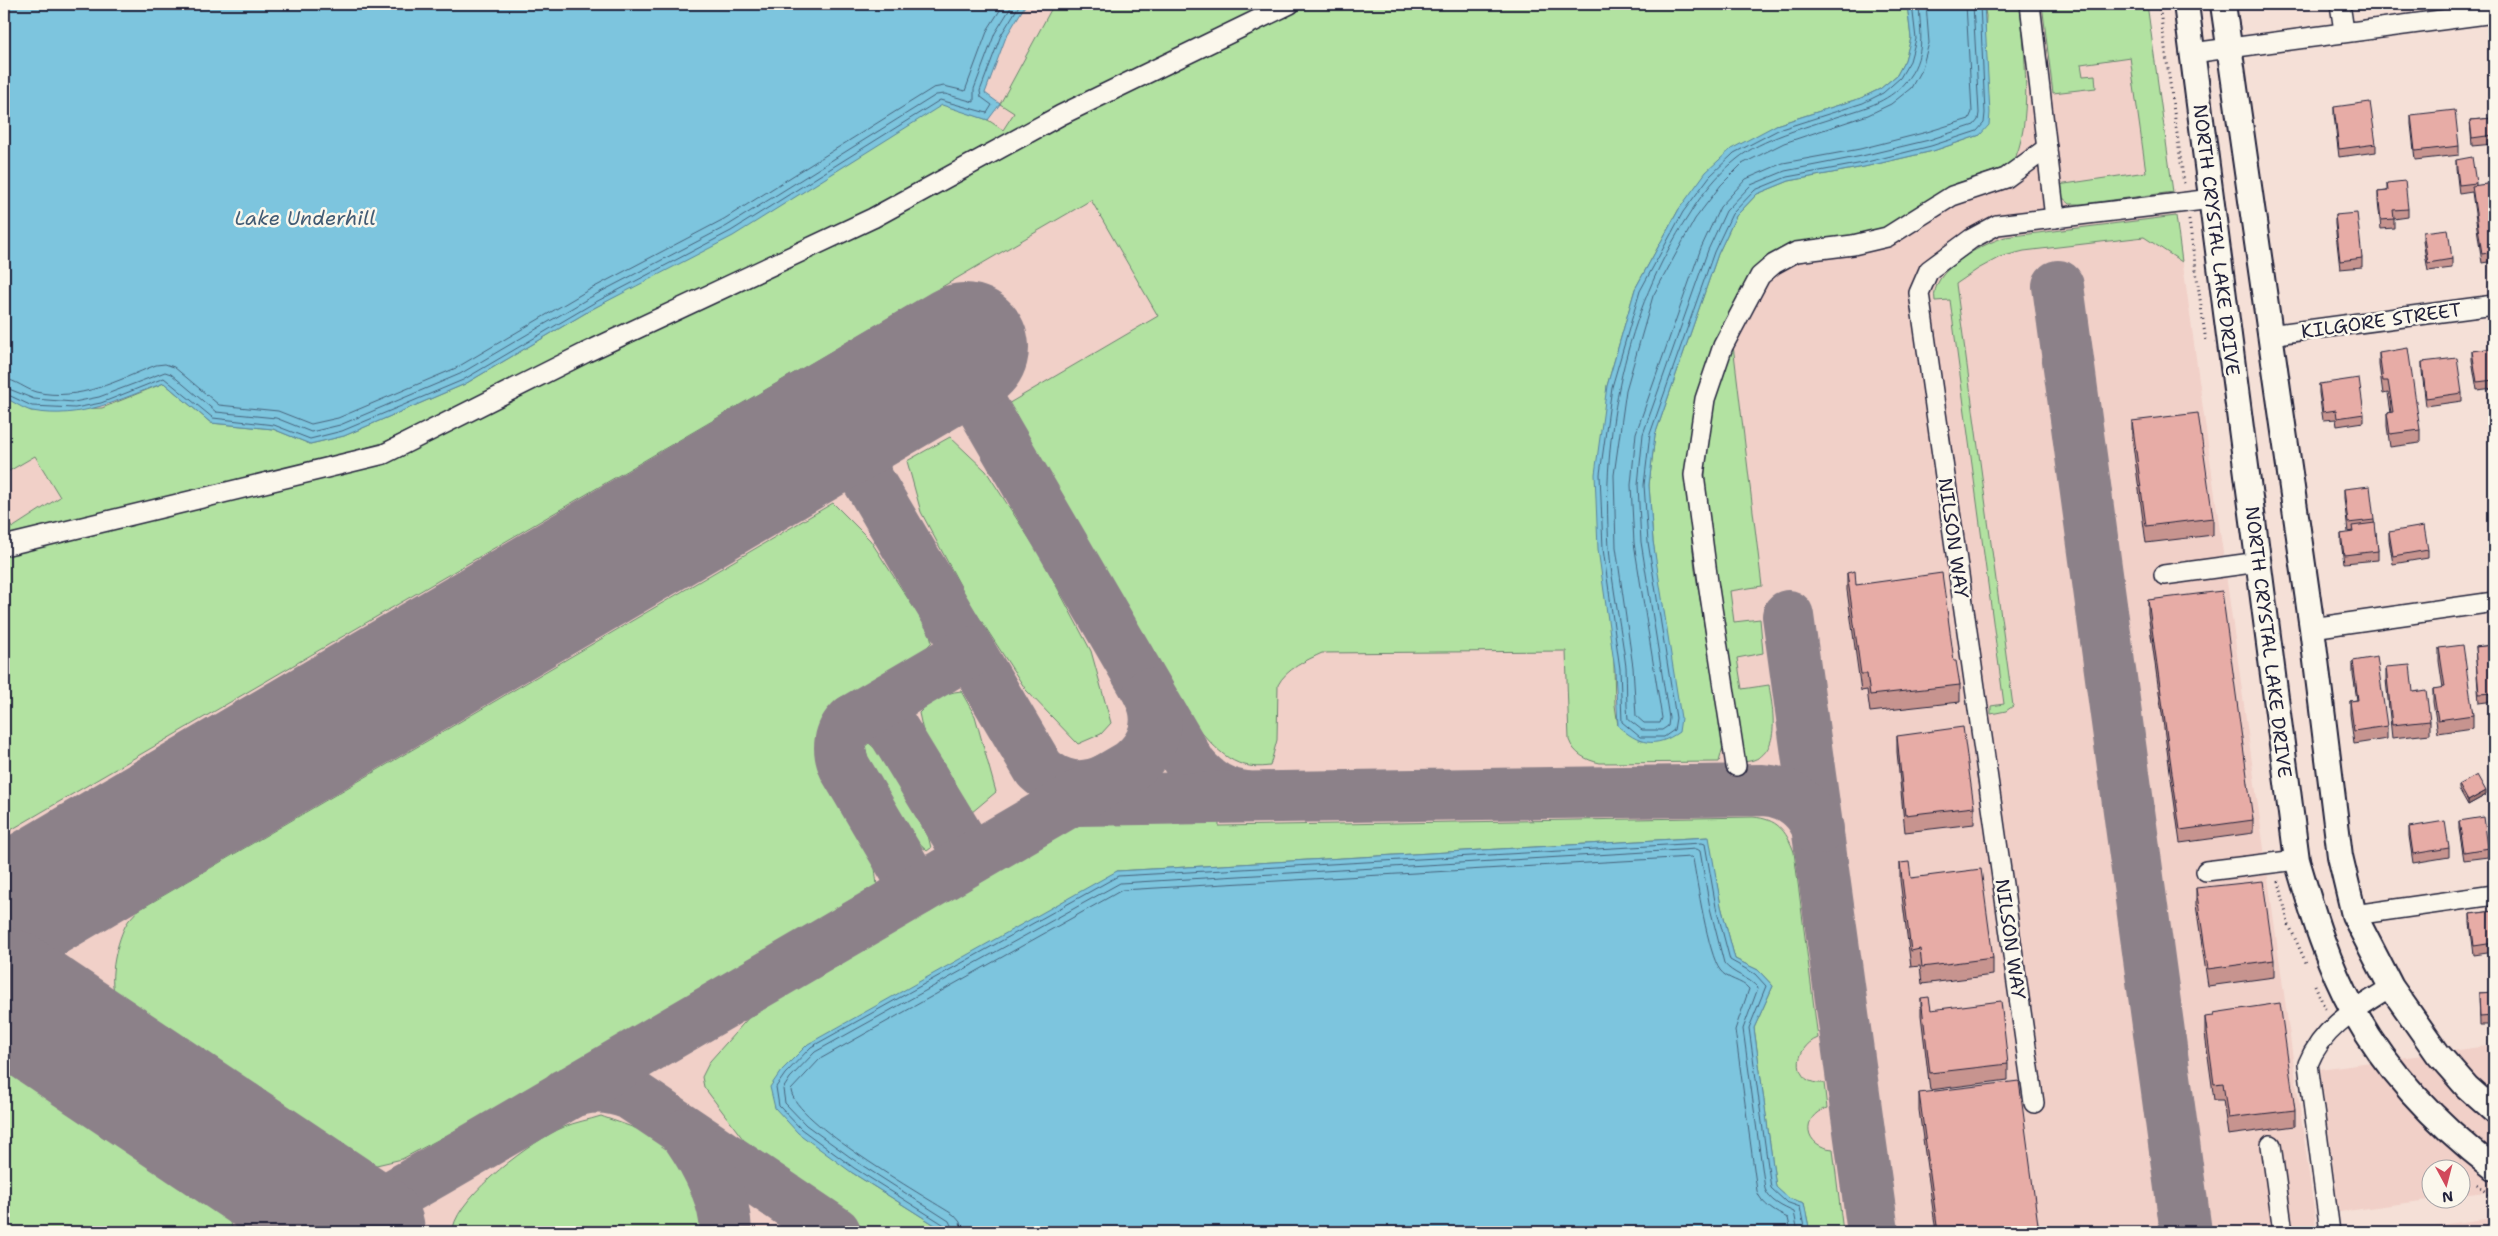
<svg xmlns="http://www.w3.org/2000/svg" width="2498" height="1236" viewBox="0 0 2498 1236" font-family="'Shantell Sans',sans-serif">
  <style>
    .built { fill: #f1d0c8 }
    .green { fill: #b2e2a1; stroke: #6a826e }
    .water { fill: #7dc5de; stroke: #59849d }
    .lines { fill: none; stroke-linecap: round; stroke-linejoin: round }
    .shore { stroke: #46637c; stroke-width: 1 }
    .taxiway { stroke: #8c8189; stroke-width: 52 }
    .runway { stroke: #8c8189; stroke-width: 130 }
    .minor-casing { stroke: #22223b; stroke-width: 22 }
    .major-casing { stroke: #22223b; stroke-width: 28 }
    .path { stroke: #22223b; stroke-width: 3; stroke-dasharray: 1 4; stroke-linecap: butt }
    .minor { stroke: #fbf7ec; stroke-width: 19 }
    .major { stroke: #fbf7ec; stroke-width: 24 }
    .wall { fill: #c7948f; stroke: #22223b }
    .shaded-wall { fill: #a27874; stroke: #22223b }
    .building { fill: #e7aca6; stroke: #22223b }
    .labels { text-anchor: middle; stroke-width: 5; stroke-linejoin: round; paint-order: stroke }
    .street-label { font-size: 19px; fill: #22223b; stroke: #fbf7ec }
    .water-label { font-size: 20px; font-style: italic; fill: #425b74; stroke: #fbf7ec }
  </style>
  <rect width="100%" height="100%" fill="#f5e0d7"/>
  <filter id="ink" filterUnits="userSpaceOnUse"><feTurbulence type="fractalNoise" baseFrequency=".02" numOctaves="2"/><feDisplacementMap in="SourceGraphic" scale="10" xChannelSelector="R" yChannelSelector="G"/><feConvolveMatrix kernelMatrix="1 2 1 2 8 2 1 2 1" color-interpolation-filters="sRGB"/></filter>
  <g filter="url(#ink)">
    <!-- built -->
    <g class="built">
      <polygon points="4,4 2147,4 2317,1232 4,1232"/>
      <polygon points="2494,1045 2494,1191 2461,1195 2460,1168 2430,1168 2430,1198 2436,1199 2339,1212 2320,1069"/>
      <polygon points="2494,1218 2494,1232 2383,1232"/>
    </g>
    <!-- green -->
    <g class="green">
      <polygon points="1054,4 1277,4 887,201 382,443 264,477 4,538 4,512 12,528 60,497 35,456 4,474 4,397 31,411 102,408 164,383 211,423 273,429 310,444 344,436 465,384 594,308 767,214 942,104 988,120 1003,130 1014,113 1000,104"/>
      <path d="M1304,4H1907L1911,38L1905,60L1897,75L1880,89L1861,98L1776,125L1679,209L1635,289L1607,386L1615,705L1618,726L1665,630L1653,541L1649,485L1655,435L1718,254L1736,216L1757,194L1789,181L1864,167L1933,151L1980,135L1986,16L1984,4H2020C2024,50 2034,124 2012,165L1954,184L1882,230L1788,246L1762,261L1748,277L1719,340L1686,482L1695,570L1724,743L1719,762L1600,763C1586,760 1574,754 1569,740L1566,651L1322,653C1307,660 1286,669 1278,685L1277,740L1270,766C1230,772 1214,745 1190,720L1006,405L1158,316L1091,200L4,834V550L356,470L1154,74Z"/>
      <polygon points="2042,4 2147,4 2173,192 2082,204 2070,204 2062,197 2058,185 2146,172 2130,57 2081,64 2083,76 2095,75 2096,88 2053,93"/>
      <path d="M2176,216L2182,262L2144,237L2024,251L2000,257L1978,269L1956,284L2013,706L2006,711L1991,714V706L2004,704L1950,300L1935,301C1929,270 1981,245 2005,237Z"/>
      <path d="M1733,345L1762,586L1730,591L1734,622L1760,619L1763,653L1737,658L1742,689L1769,685C1773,712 1784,762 1740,762L1705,488V463L1712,394Z"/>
      <polygon points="950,437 986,471 1040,555 1091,651 1111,723 1101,734 1078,744 1026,690 969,602 921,512 907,461"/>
      <path d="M833,503L870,540L929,631L932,642L900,676L842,717C807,754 854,804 869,839C874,852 875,870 877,885L530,1091L402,1159L368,1167H362L353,1162L116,996C107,981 118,937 127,923C129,919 134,915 137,911Z"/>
      <path d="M961,691L975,716L996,792L971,813C931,777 930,764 919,713C931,700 943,693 961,691Z"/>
      <polygon points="869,743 903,774 921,805 931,848 927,851 891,818 876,791 865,746"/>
      <path d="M1219,815V826L1753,817C1777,819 1786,830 1794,852L1818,1038C1792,1048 1792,1086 1824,1083L1827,1108C1800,1116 1804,1147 1833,1149L1843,1232H1810L1804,1203L1788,1198L1776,1188L1754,1028L1773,986L1758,970L1735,959L1721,906L1708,837L1117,871L851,1172L946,1232H884L881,1230L869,1232L746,1143L704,1087L702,1077L710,1061L751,1015L981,877L1078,825Z"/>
      <polygon points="4,1064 30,1078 216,1202 226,1214 234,1232 4,1232"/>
      <path d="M601,1116C619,1123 665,1136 678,1151C693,1169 699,1209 701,1232H459L453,1228C460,1194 533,1140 564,1127C575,1122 589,1120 601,1116Z"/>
    </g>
    <!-- water -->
    <g class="water">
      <path d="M4,4H1026L1006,37L985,93L1000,104L988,120L942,105L733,236L594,308L465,384L344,436L310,444L273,429L211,423L164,383C119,399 82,420 32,411C23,409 12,401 4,397Z"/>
      <path d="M1907,4H1984L1990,113L1989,125L1980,135L1933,151L1864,167L1789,181L1757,194L1736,216L1718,254L1655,435L1649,485L1653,541L1681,718L1679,732C1655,749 1638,744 1618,726L1615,670L1598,549L1595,474L1607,386L1635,289L1679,209L1706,172L1731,149L1776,125L1861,98L1880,89L1897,75L1905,60L1911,38Z"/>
      <polygon points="1709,837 1721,906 1735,959 1758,970 1773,986 1754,1028 1776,1187 1788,1198 1804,1203 1810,1232 946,1232 851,1172 798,1133 775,1108 770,1087 781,1071 808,1044 1117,871"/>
    </g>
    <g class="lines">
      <!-- shore -->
      <g class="shore">
        <polyline points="1912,4 1916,39 1910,61 1900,78 1883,93 1863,103 1778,130 1734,153 1710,176 1683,212 1640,291 1612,387 1600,474 1603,549 1620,669 1622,722 1640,737 1664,737 1674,730 1676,718 1648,542 1644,485 1650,434 1714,252 1732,214 1755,190 1787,177 1863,163 1931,146 1977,131 1984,123 1985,113 1980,4"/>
        <path d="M1919,4C1920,32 1927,57 1905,82C1888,103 1861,109 1836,117C1806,127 1761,139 1737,159C1718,174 1701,195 1689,215C1625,312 1601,432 1609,547C1612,587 1621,627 1626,667C1627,685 1626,702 1628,719L1642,730H1662L1668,726L1669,718L1641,542L1638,485L1643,434L1708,250L1726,211L1751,185L1785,171L1862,156L1929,140L1974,125L1978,120L1979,113L1973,4"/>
        <polyline points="1926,4 1929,43 1922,68 1911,88 1891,104 1868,115 1784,143 1742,164 1721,185 1695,219 1653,296 1626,390 1614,475 1616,547 1633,667 1636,716 1644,723 1660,723 1662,718 1634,543 1631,485 1636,433 1701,248 1720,207 1746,179 1783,163 1860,149 1927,132 1969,119 1972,112 1966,4"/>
        <path d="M4,379C16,380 25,389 36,392C79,402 118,380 156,365L165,364L174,367L219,405L278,411L311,424L338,418L456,368L585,292L724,219L933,88L944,86L965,91L988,29L1004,4"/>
        <polyline points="4,387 34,399 74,402 99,397 165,372 171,374 216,412 276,418 311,432 340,425 460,374 589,298 727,226 936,95 945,94 974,102 974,89 995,33 1013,4"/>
        <polyline points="4,393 32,406 75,408 101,403 164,378 213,418 274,425 310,439 342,431 463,380 592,304 731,231 940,100 987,113 992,105 981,97 980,91 1001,35 1020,4"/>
        <polyline points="948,1232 946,1226 854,1168 801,1129 779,1106 776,1087 785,1074 811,1047 1118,876 1702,843 1705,844 1716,907 1730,960 1755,974 1766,986 1749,1028 1771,1188 1786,1202 1800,1207 1805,1232"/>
        <path d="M954,1232L949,1221L857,1162L806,1125L785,1103L783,1089L790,1078L815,1052L1120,883L1697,849L1700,851L1710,908L1724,963C1732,974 1749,977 1758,988L1743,1029L1765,1189C1769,1201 1783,1207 1794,1212L1798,1232"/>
        <path d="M962,1232L960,1222L954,1215C924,1196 793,1121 791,1090L820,1059L1122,890L1691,857L1693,859C1697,881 1708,954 1720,970C1727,980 1742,980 1749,989L1735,1030L1757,1191C1761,1204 1776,1213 1788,1218L1791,1232"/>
      </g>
      <!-- taxiway -->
      <g class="taxiway">
        <polyline points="2058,286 2186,1232"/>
        <path d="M952,355L1192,767C1207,785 1223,794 1246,797"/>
        <path d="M791,451C820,448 842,447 862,470L1039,769C1059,788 1083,791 1108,779"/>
        <polyline points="1788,616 1873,1232"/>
        <path d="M853,720C868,715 881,718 892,728L971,858"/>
        <path d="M1076,800L1762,790C1788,791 1808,805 1818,829"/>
        <path d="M917,890L845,768C837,751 838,733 853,720L969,652"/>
        <path d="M566,1094C589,1085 608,1086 630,1094L835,1232"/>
        <path d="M687,1134C707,1163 725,1197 726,1232"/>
        <path d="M271,1172C306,1192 339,1219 381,1203"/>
        <path d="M329,1232L436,1171L1130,766C1153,748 1164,722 1149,694"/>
      </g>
      <!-- runway -->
      <g class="runway">
        <polyline points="4,914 964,348"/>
        <polyline points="4,993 360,1232"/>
      </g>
      <!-- minor casing -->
      <g class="minor-casing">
        <g id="minor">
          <polyline points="2030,4 2055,218"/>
          <polyline points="2340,4 2344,31"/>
          <polyline points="2192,53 2494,13"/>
          <polyline points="2269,335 2494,305"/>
          <polyline points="4,546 384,454 585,353 873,218 1061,115 1290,4"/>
          <polyline points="2164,575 2259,562"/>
          <polyline points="2312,628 2494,602"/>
          <polyline points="1736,766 1708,582 1694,475 1705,399 1723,346 1760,276 1774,264 1796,252 1853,245 1887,237 1952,196 2006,178 2047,148"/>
          <polyline points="2206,871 2297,860"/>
          <polyline points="2354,915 2494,895"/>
          <polyline points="2034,1103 1919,293 1929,270 1971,239 1997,225 2212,199"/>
          <polyline points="2271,1145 2283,1232"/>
          <path d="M2330,1232L2308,1064C2323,1026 2358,1008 2391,987"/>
        </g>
      </g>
      <!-- major casing -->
      <g class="major-casing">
        <g id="major">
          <path d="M2186,4L2297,860C2312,911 2327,963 2353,1010C2387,1072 2438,1125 2494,1168"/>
          <polyline points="2223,4 2312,628 2340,856 2354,915 2391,987 2438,1054 2467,1087 2494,1111"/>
        </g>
      </g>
      <!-- path -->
      <g class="path">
        <polyline points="2159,4 2184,184"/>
        <polyline points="2189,220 2206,342"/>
        <polyline points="2279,881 2288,923 2307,965"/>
        <polyline points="2315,985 2326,1011"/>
        <polyline points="2477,1184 2494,1198"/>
      </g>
      <!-- minor -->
      <use href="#minor" class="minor"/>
      <!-- major -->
      <use href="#major" class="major"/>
    </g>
    <!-- wall -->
    <g class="wall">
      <polygon points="2334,107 2376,144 2376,152 2339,157 2334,115"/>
      <polygon points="2411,115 2459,146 2459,155 2415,160 2411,124"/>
      <polygon points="2494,118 2494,144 2472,146 2470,120"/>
      <polygon points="2456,160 2476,183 2476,186 2494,183 2494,261 2482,263 2472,192 2459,194 2456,168"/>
      <polygon points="2387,183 2408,209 2408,217 2394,219 2394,228 2381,229 2378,201 2378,192 2387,191"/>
      <polygon points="2335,215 2362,258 2362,267 2340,269 2335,224"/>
      <polygon points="2423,232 2452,259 2452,268 2428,271 2423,241"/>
      <polygon points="2494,348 2494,388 2477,390 2472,360 2472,351"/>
      <polygon points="2379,353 2420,430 2420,443 2390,447 2387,426 2387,413 2391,413 2388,393 2383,394 2379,365"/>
      <polygon points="2422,362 2462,393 2462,401 2426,406 2422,371"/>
      <polygon points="2319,384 2364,414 2364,422 2337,426 2336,419 2323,420 2319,393"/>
      <polygon points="2132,421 2213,518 2213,535 2146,543 2132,437"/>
      <polygon points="2344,489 2374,520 2378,551 2378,560 2344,563 2341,542 2341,534 2352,533 2352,531 2348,532 2344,498"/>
      <polygon points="2389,532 2428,550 2428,558 2393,564 2389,540"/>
      <polygon points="1847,573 1856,585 1954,661 1960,685 1960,702 1870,712 1867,690 1861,691 1847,590"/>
      <polygon points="2148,600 2253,820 2253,833 2180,843 2148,613"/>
      <polygon points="2494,645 2494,701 2479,703 2475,647"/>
      <polygon points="2439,648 2473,715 2473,728 2438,733 2433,702 2433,689 2443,688 2439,661"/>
      <polygon points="2353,661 2387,726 2387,739 2354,744 2350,714 2350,701 2357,700 2353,674"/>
      <polygon points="2386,667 2413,692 2430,721 2430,734 2392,738 2386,680"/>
      <polygon points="1897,736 1974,807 1974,824 1905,832 1897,752"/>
      <polygon points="2459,785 2486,795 2468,805 2459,789"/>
      <polygon points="2459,821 2488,848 2488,857 2464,860 2459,829"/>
      <polygon points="2409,827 2449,848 2449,857 2413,863 2409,836"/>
      <polygon points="1900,863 1911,878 1993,958 1993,975 1922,984 1920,966 1911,967 1900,880"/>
      <polygon points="2196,888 2274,960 2274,977 2208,986 2196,905"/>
      <polygon points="2494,911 2494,952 2474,955 2470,923 2470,914"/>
      <polygon points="2494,992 2494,1025 2480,1025 2479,993"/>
      <polygon points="1921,998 1931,1010 2008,1064 2008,1080 1930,1090 1921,1015"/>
      <polygon points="2205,1017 2295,1110 2295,1126 2228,1135 2223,1100 2214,1100 2205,1034"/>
      <polygon points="1919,1093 2039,1232 1936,1232 1919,1110"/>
    </g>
    <!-- shaded-wall -->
    <polygon class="shaded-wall" points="2486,791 2486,795 2468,805 2468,801"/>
    <!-- building -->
    <g class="building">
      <polygon points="2370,102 2376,144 2339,149 2334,107"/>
      <polygon points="2455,110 2459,146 2415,151 2411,115"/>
      <polygon points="2494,118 2494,135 2472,138 2470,120"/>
      <polygon points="2472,157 2476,183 2459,185 2456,160"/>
      <polygon points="2405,181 2408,209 2393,210 2394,219 2381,220 2378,192 2388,191 2387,183"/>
      <polygon points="2494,183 2494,252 2482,254 2472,186"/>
      <polygon points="2357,213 2362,258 2340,261 2335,215"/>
      <polygon points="2448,229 2452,259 2428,263 2423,232"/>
      <polygon points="2408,348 2420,430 2390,434 2387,413 2393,412 2388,381 2383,381 2379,353"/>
      <polygon points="2494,348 2494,380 2477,382 2472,351"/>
      <polygon points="2457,358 2462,393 2426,398 2422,362"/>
      <polygon points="2359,378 2364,414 2337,418 2336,410 2323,412 2319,384"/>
      <polygon points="2198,413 2213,518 2146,526 2132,421"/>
      <polygon points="2370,486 2374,520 2348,523 2344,489"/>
      <polygon points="2375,523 2378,551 2344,555 2341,534 2353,532 2352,526"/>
      <polygon points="2424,526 2428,550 2393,556 2389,532"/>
      <polygon points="1855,571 1856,585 1942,573 1954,661 1956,661 1960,685 1870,695 1867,674 1861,674 1847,573"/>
      <polygon points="2222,591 2253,820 2180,830 2148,600"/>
      <polygon points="2463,645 2473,715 2438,720 2433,689 2445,687 2439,648"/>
      <polygon points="2494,645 2494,693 2479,694 2475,647"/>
      <polygon points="2377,657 2387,726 2354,731 2350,701 2358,700 2353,661"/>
      <polygon points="2410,665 2413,692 2426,690 2430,721 2392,725 2386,667"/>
      <polygon points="1963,727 1974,807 1905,815 1897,736"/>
      <polygon points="2477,775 2486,791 2468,801 2459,785"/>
      <polygon points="2484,817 2488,848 2464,852 2459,821"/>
      <polygon points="2445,821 2449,848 2413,854 2409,827"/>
      <polygon points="1909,862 1911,878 1981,869 1993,958 1922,967 1920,949 1911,951 1900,863"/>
      <polygon points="2263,881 2274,960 2208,969 2196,888"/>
      <polygon points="2494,911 2494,943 2474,946 2470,914"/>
      <polygon points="2494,992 2494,1016 2480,1017 2479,993"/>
      <polygon points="1929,997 1931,1010 2001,1001 2008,1064 1930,1073 1921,998"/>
      <polygon points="2280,1003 2295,1110 2228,1118 2223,1083 2214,1084 2205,1017 2214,1016 2213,1013"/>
      <polygon points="2019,1081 2039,1232 1938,1232 1919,1093"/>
    </g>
  </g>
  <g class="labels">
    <!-- street labels -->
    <g class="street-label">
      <text transform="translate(2217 240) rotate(83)" y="7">NORTH CRYSTAL LAKE DRIVE</text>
      <text transform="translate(2381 320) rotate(-8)" y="7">KILGORE STREET</text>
      <text transform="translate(1954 538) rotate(82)" y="7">NILSON WAY</text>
      <text transform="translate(2269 642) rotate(83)" y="7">NORTH CRYSTAL LAKE DRIVE</text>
      <text transform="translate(2011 939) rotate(82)" y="7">NILSON WAY</text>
    </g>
    <!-- water labels -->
    <g class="water-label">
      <text x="305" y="225">Lake Underhill</text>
    </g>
  </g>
  <!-- margin -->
  <rect width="2498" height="1236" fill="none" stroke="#fbf7ec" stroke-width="20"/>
  <rect x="10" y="10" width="2478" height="1216" fill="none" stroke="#22223b" stroke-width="2" filter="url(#ink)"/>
  <!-- north arrow -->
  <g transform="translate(2446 1184) rotate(173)"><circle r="24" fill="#fbf7ec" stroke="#a4a2a5"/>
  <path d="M0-4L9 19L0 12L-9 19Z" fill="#d1495b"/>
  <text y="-8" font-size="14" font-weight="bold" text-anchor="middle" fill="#22223b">N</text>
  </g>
</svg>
